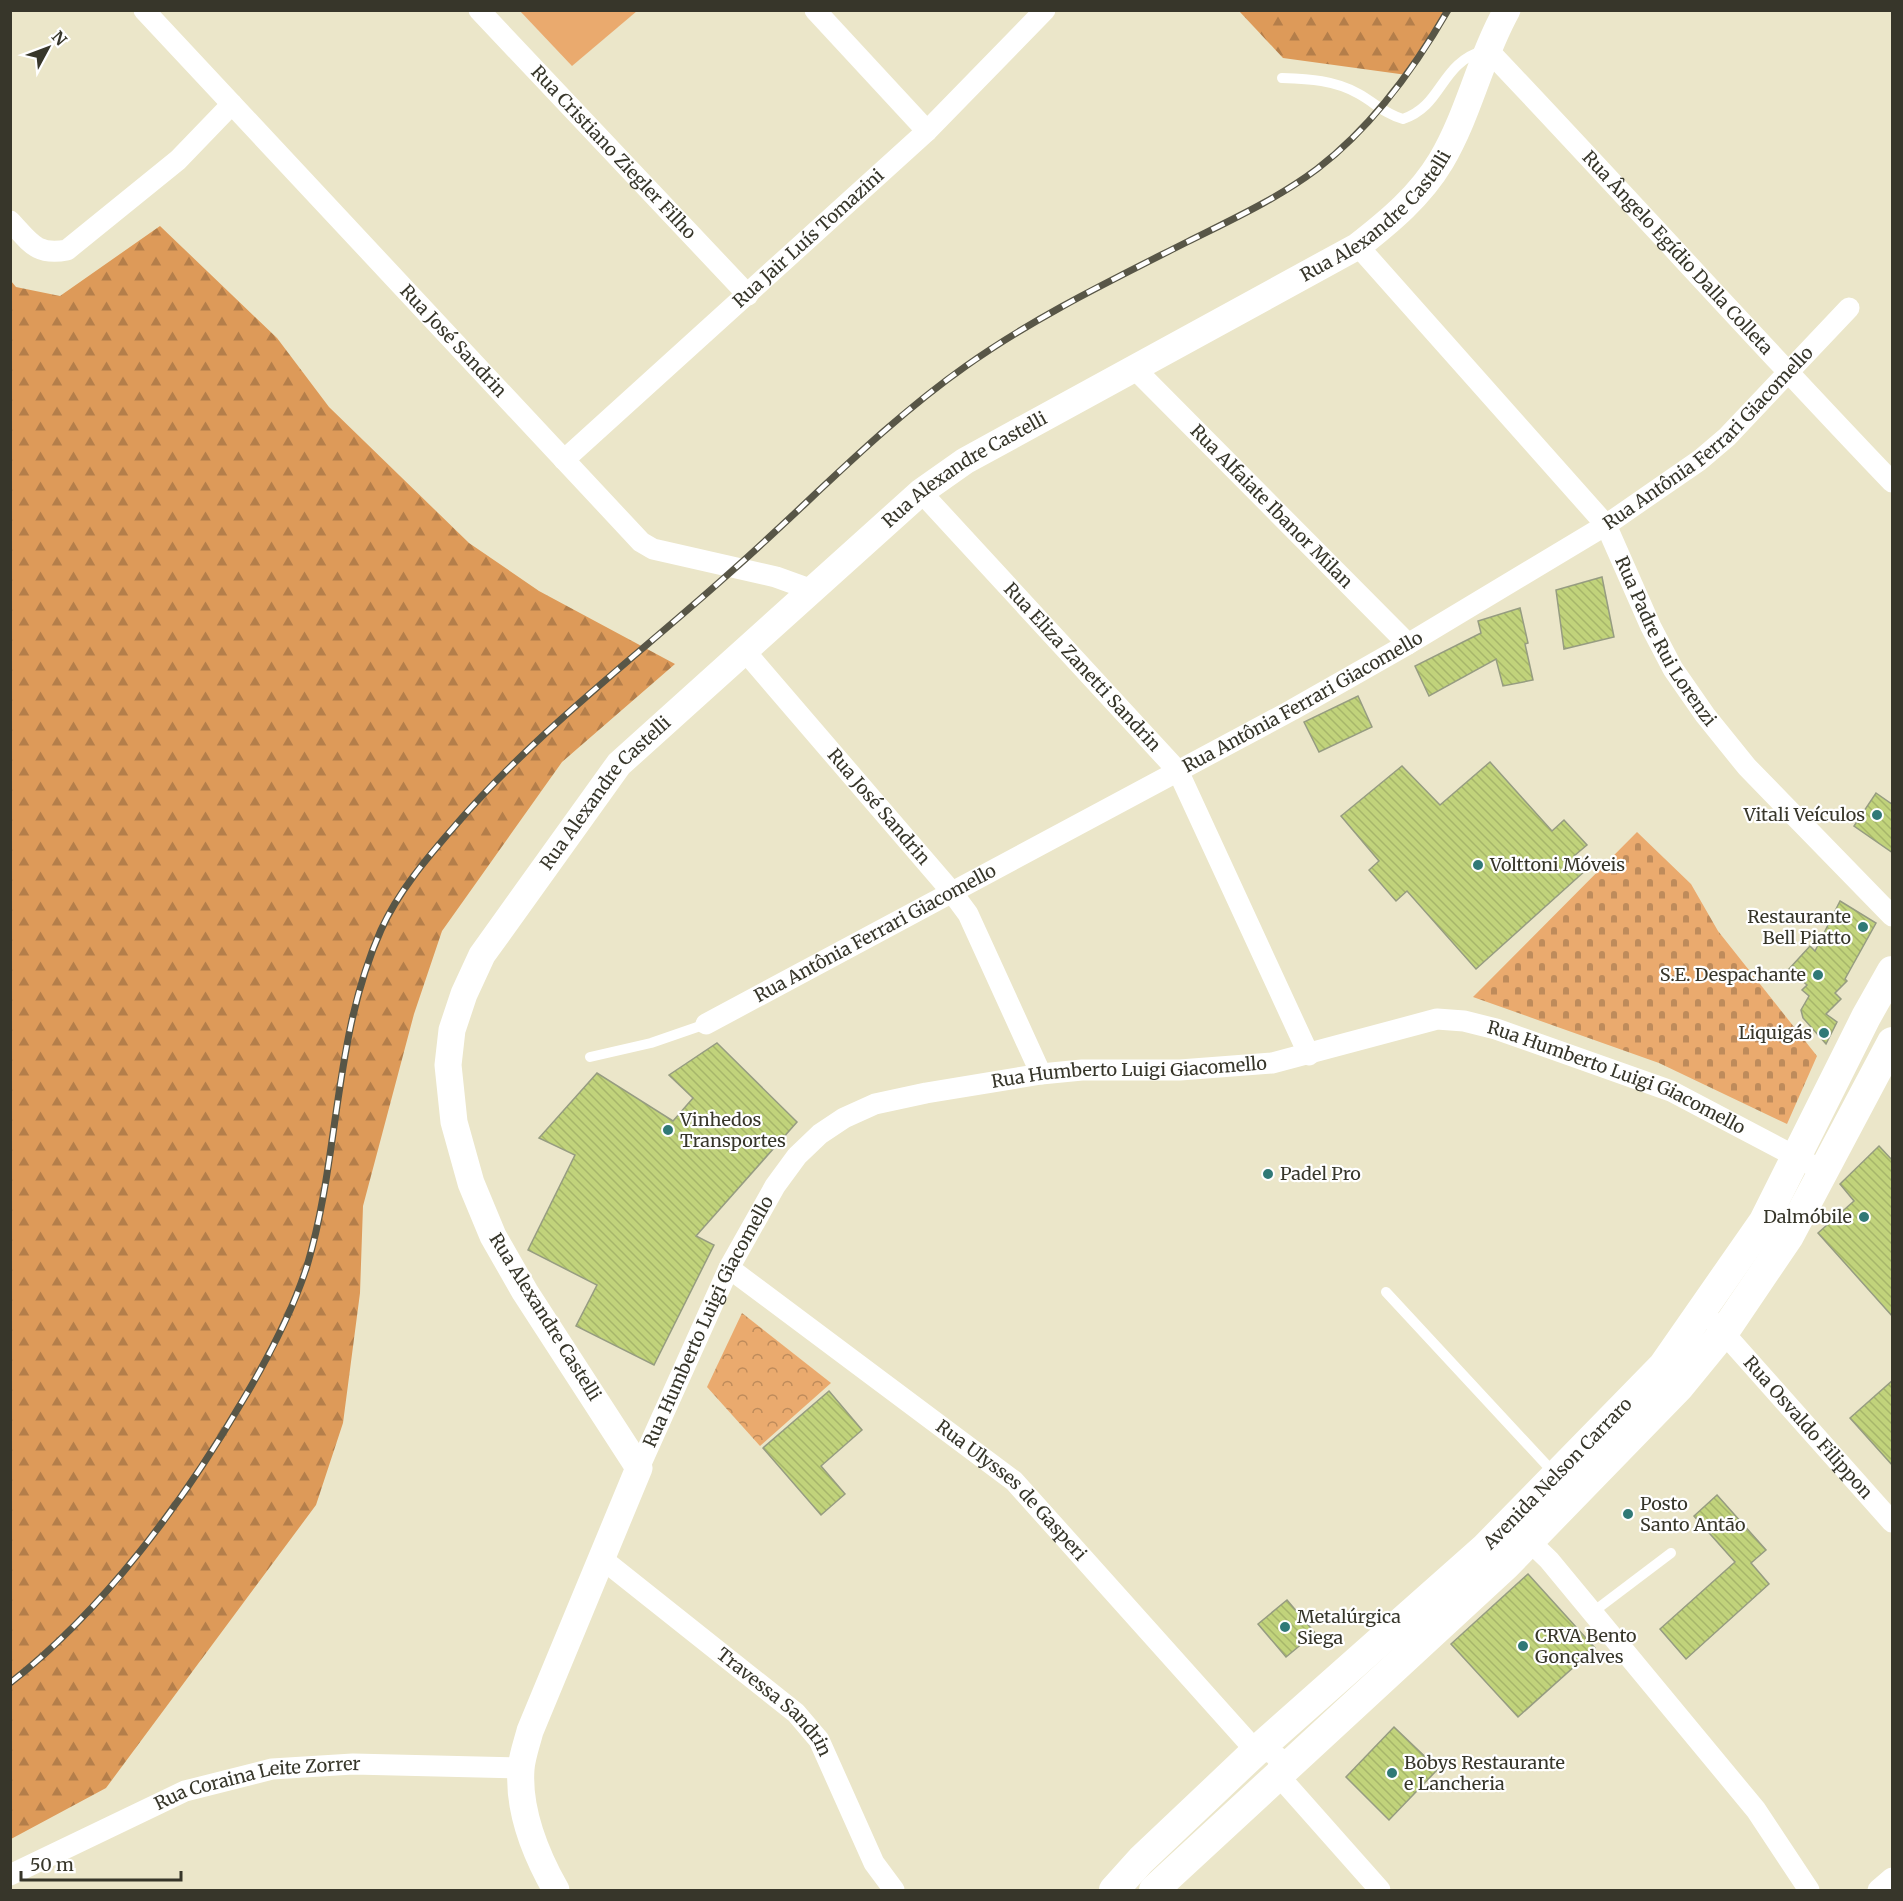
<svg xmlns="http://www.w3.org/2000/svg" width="1903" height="1901" viewBox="0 0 1903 1901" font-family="Merriweather,serif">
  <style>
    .forest { fill: url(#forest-firs) }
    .cemetery { fill: url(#cemetery-stones) }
    .park { fill: url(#park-crowns) }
    .garden { fill: #eaaa6e }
    .building { fill: url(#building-back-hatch); stroke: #969c81; stroke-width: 1.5 }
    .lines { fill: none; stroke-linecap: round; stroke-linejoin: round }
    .service { stroke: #fff; stroke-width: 10 }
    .minor { stroke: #fff; stroke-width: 21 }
    .tertiary { stroke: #fff; stroke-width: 27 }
    .secondary { stroke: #fff; stroke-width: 30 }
    .rail-casing { stroke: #585647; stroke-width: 7 }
    .rail { stroke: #fff; stroke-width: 4.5; stroke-dasharray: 14; stroke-linecap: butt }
    .poi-dot { fill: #307976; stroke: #fff; stroke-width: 2 }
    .labels { text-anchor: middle; stroke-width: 4.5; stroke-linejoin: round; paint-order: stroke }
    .street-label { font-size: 18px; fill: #37362a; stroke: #fff }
    .poi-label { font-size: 18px; fill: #37362a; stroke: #fff; text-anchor: start }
  </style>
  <defs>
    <pattern id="forest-firs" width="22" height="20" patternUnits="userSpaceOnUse" patternTransform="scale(1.5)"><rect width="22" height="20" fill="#dd9a59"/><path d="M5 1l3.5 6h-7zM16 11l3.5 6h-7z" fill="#b47e4a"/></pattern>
    <pattern id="cemetery-stones" width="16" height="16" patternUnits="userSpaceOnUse" patternTransform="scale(1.5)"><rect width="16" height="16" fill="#eaaa6e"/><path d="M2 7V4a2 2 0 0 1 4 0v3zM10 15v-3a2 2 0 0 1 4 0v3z" fill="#be8b5b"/></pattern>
    <pattern id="park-crowns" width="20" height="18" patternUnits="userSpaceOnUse" patternTransform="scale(1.5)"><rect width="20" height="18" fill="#eaaa6e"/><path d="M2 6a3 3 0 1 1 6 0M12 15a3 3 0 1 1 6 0" fill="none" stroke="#be8b5b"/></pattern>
    <pattern id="building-back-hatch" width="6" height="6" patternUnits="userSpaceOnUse" patternTransform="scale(1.5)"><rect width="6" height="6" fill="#c1d37b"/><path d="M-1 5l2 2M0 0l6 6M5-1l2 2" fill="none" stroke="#a6b66a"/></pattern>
  </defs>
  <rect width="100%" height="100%" fill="#ebe6c9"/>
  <!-- forest -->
  <g class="forest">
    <polygon points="1239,11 1447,11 1407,75 1283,58"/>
    <polygon points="160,226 277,338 329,407 469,543 539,591 675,664 562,762 442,931 414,1014 363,1206 360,1293 343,1423 316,1505 106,1788 11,1839 11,281 16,287 60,296"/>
  </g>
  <!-- cemetery -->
  <polygon class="cemetery" points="1637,832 1691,884 1718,931 1817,1056 1787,1124 1659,1063 1473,997"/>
  <!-- park -->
  <polygon class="park" points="742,1313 831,1383 760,1446 707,1387"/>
  <!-- garden -->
  <polygon class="garden" points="520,11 637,11 572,66"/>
  <!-- building -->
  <g class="building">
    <polygon points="1602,577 1614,637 1564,649 1556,590"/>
    <polygon points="1520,608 1528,643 1525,644 1533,680 1503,686 1496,659 1429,696 1415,666 1481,633 1478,621"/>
    <polygon points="1358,696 1372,727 1319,752 1304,722"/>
    <polygon points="1490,762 1552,831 1564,820 1587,845 1574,856 1586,870 1476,969 1407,891 1396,901 1369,870 1379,861 1341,816 1402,766 1440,805"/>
    <polygon points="1876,793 1893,805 1893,853 1854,826"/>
    <polygon points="1840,901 1876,923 1845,979 1847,981 1835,993 1841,999 1826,1014 1837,1022 1826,1044 1803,1018 1801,1010 1809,996 1802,990 1807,985 1789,969 1810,946 1815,951"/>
    <polygon points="717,1043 797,1122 696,1236 714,1245 654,1365 576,1326 597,1285 528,1250 575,1155 539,1138 597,1073 673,1121 693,1098 669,1075"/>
    <polygon points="1879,1146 1893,1161 1893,1317 1818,1233 1854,1201 1840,1184"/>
    <polygon points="1893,1380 1893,1466 1850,1418"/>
    <polygon points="829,1391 862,1430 821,1466 845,1494 821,1515 763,1448"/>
    <polygon points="1717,1495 1766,1550 1751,1563 1769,1584 1686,1659 1660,1629 1735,1562 1694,1516"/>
    <polygon points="1528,1574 1595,1648 1518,1717 1451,1644"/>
    <polygon points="1287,1600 1315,1633 1286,1657 1258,1624"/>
    <polygon points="1394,1727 1438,1769 1389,1820 1346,1777"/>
  </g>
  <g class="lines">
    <!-- service -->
    <g class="service">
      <path d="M1282,78C1309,79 1335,80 1359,94C1375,103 1385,114 1403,119C1444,105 1439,63 1485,50"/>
      <polyline points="590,1057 651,1043 706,1024"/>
      <polyline points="1386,1292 1554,1473"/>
      <polyline points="1593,1612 1671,1553"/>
    </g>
    <!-- minor -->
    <g class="minor">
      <path id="s1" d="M144,10L641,542L653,549L776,577L812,590"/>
      <path id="s2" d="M479,10L748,295"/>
      <polyline points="815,10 927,131"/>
      <path id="s3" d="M1487,49C1623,192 1755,339 1892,482"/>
      <path d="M10,221C30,242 36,256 67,250L178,160L232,104"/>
      <path id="s4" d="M1358,246L1606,525L1651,627L1673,669L1705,715L1747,767L1892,916"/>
      <path id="s5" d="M1134,368L1408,644"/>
      <path id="s6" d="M564,460L927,131L1045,10"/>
      <path id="s7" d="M921,492L1178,771L1309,1055"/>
      <path id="s8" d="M743,649L951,891L968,914L1041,1074"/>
      <path id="s9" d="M706,1024L1292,710L1408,644L1606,525L1700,460L1727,437L1849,308"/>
      <path id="s10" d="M729,1268L1014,1481L1256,1751L1270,1752L1279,1758L1278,1775L1380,1890"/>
      <path id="s11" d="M1715,1323L1892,1522"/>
      <path id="s12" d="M639,1468L729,1268L775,1186L797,1156L820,1134L844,1118L875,1104L926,1093L1041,1074L1082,1070H1180L1272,1063L1437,1019L1464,1021L1496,1029L1671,1091L1825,1172"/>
      <polyline points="1520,1532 1549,1560 1756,1810 1809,1890"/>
      <path id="s13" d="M601,1558L796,1713L819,1740L874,1863L894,1890"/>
      <path id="s14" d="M10,1875L185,1791L272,1769L353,1764L521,1768"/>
      <polyline points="1878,1890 1892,1878"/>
    </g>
    <!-- tertiary -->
    <path class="tertiary" id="s15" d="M556,1890C536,1855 518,1810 521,1769C522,1756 527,1743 530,1731L639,1468L525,1292L493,1236L471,1183L454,1122L448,1065L452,1030L464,994L482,955L619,764L921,492L965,461L1358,246C1390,221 1420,196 1441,161C1469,114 1480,58 1507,10"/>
    <!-- secondary -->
    <g class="secondary">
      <path id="s16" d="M1114,1890L1141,1860L1256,1751L1485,1548L1663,1366L1764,1221L1866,1017L1892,971"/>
      <polyline points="1154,1890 1505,1566 1679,1387 1724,1332 1789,1236 1892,1042"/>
    </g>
    <!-- rail casing -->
    <g class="rail-casing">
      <path id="rail" d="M10,1683C103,1611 184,1501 243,1400C268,1358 292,1313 307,1266C340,1155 333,1037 381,930C398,892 427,858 454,827C534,733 641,653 733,570C810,502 882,425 966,366C1035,317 1112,280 1187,242C1231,220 1277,199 1317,169C1372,127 1414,69 1448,10"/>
    </g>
    <!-- rail -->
    <use href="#rail" class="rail"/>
  </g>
  <!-- markers -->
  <g class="poi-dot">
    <circle cx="1877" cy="815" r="6"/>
    <circle cx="1478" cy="865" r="6"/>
    <circle cx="1863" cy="927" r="6"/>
    <circle cx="1818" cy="975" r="6"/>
    <circle cx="1824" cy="1033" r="6"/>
    <circle cx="668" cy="1130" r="6"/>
    <circle cx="1268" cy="1174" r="6"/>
    <circle cx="1864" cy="1217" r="6"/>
    <circle cx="1628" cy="1514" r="6"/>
    <circle cx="1285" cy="1627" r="6"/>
    <circle cx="1523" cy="1646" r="6"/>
    <circle cx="1392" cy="1773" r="6"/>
  </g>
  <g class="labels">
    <!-- street labels -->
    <g class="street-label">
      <text dy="6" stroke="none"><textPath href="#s2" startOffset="196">Rua Cristiano Ziegler Filho</textPath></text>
      <text dy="6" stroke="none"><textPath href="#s15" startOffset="2196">Rua Alexandre Castelli</textPath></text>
      <text dy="6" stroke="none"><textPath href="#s6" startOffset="330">Rua Jair Luís Tomazini</textPath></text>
      <text dy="6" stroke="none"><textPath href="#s3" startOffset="279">Rua Ângelo Egídio Dalla Colleta</textPath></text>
      <text dy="6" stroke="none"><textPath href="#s1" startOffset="453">Rua José Sandrin</textPath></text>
      <text dy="6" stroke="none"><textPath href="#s9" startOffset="1164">Rua Antônia Ferrari Giacomello</textPath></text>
      <text dy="6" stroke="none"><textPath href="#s15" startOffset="1710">Rua Alexandre Castelli</textPath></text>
      <text dy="6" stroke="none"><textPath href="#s5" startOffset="195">Rua Alfaiate Ibanor Milan</textPath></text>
      <text dy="6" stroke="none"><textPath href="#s4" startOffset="504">Rua Padre Rui Lorenzi</textPath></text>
      <text dy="6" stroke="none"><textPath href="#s7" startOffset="238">Rua Eliza Zanetti Sandrin</textPath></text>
      <text dy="6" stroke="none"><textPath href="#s9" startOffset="678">Rua Antônia Ferrari Giacomello</textPath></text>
      <text dy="6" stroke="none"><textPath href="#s15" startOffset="1224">Rua Alexandre Castelli</textPath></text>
      <text dy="6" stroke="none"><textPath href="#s8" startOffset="208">Rua José Sandrin</textPath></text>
      <text dy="6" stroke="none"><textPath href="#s9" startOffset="192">Rua Antônia Ferrari Giacomello</textPath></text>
      <text dy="6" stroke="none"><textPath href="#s12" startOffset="702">Rua Humberto Luigi Giacomello</textPath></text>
      <text dy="6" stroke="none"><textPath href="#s12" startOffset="1206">Rua Humberto Luigi Giacomello</textPath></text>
      <text transform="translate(545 1317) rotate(58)" y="6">Rua Alexandre Castelli</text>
      <text dy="6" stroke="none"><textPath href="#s12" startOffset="162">Rua Humberto Luigi Giacomello</textPath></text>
      <text dy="6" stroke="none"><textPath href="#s11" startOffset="140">Rua Osvaldo Filippon</textPath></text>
      <text dy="6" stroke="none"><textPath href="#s16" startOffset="609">Avenida Nelson Carraro</textPath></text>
      <text dy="6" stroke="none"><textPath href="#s10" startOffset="360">Rua Ulysses de Gasperi</textPath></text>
      <text dy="6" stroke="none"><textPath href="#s13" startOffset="226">Travessa Sandrin</textPath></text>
      <text dy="6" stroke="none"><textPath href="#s14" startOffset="267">Rua Coraina Leite Zorrer</textPath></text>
    </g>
    <!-- poi labels -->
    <g class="poi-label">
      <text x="1865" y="821" text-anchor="end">Vitali Veículos</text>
      <text x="1490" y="871">Volttoni Móveis</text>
      <text x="1851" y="923" text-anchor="end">Restaurante<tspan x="1851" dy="21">Bell Piatto</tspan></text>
      <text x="1806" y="981" text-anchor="end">S.E. Despachante</text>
      <text x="1812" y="1039" text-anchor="end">Liquigás</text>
      <text x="680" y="1126">Vinhedos<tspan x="680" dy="21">Transportes</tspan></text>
      <text x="1280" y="1180">Padel Pro</text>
      <text x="1852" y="1223" text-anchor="end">Dalmóbile</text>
      <text x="1640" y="1510">Posto<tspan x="1640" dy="21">Santo Antão</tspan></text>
      <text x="1297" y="1623">Metalúrgica<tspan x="1297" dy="21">Siega</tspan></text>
      <text x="1535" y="1642">CRVA Bento<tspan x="1535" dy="21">Gonçalves</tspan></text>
      <text x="1404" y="1769">Bobys Restaurante<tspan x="1404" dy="21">e Lancheria</tspan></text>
    </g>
  </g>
  <!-- border -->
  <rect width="1903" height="1901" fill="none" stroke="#37362a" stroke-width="24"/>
  <!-- north arrow -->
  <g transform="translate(48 48) rotate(49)" stroke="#ffffff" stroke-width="4.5" paint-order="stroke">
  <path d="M0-4.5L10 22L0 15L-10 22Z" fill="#37362a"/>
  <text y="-9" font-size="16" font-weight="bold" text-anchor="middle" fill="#37362a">N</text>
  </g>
  <!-- scale -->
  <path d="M21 1871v9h160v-9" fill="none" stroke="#37362a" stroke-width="3"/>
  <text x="30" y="1871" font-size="18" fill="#37362a" stroke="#ffffff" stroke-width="4.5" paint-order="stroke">50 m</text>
</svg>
